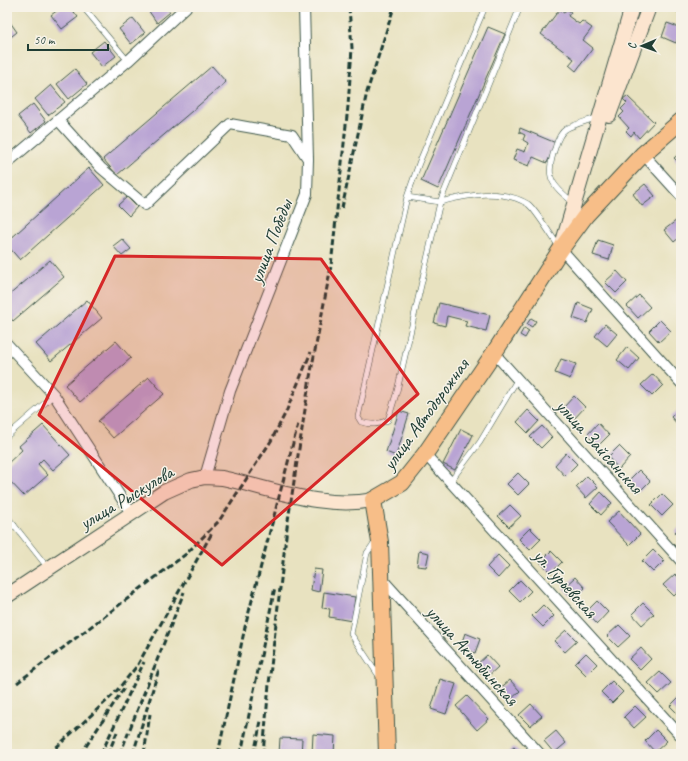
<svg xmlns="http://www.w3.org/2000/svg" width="688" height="761" viewBox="0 0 688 761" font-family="Caveat,sans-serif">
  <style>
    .building { fill: #b9a4d4 }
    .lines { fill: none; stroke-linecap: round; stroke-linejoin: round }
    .lane-casing { stroke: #3d5649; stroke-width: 6 }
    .street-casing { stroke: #3d5649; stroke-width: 12 }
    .secondary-casing { stroke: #3d5649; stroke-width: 16 }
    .primary-casing { stroke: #3d5649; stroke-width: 18 }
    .lane { stroke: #fff; stroke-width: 5 }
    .street { stroke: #fff; stroke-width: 10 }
    .secondary { stroke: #fce5cf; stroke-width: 14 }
    .primary { stroke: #f7be88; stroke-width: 16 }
    .rail { stroke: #1f3d34; stroke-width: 3; stroke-dasharray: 6 3; stroke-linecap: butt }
    .marked { fill: #d62828; fill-opacity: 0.2; stroke: #d62828; stroke-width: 3; stroke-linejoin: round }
    .labels { text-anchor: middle; stroke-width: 3; stroke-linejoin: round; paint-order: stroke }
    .street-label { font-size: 19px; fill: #1f3d34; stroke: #f7f3e8 }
  </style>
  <rect width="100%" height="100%" fill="#f7f3e8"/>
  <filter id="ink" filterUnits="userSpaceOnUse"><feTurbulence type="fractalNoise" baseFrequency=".025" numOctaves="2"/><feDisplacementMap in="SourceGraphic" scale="8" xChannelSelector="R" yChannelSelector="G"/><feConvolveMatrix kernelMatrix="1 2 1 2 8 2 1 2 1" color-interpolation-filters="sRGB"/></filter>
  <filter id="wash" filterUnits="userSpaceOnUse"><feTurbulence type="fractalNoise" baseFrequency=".012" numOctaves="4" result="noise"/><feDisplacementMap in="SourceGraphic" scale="16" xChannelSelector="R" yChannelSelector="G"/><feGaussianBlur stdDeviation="0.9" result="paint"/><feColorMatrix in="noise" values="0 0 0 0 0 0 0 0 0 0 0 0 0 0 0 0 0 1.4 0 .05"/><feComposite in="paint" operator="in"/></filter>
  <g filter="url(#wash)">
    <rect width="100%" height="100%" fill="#e8e2c0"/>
    <g id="blocks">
      <!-- building -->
      <g class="building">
        <polygon points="62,7 70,7 78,17 62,29 51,15"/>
        <polygon points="146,7 166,7 170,12 157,23"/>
        <polygon points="566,9 571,12 568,16 579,24 582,21 592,28 583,40 593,48 576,71 569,65 574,59 541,34 559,10 564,13"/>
        <polygon points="7,18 17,32 7,40"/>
        <polygon points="133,18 145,33 131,44 119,29"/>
        <polygon points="667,23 681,28 676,43 662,37"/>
        <polygon points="488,27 505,34 438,189 421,181"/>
        <polygon points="104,41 116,56 102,67 90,52"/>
        <polygon points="212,66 226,82 117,175 103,159"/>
        <polygon points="75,69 87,84 69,99 57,84"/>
        <polygon points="51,85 65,102 48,115 35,99"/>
        <polygon points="627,96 654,122 639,138 634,132 631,136 626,131 629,128 619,117 624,112 621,109 627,103 623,99"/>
        <polygon points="33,104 46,121 31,133 18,116"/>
        <polygon points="520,128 556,143 547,163 533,157 529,166 513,160 517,149 525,152 528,143 523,140 525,135 519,132"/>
        <polygon points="681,152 681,165 674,158"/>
        <polygon points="89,168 104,185 20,260 7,245 7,242"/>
        <polygon points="645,184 655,196 642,206 633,194"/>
        <polygon points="127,197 137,207 129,216 118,205"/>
        <polygon points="677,220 681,225 681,236 674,242 664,230"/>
        <polygon points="122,239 131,249 122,256 113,246"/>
        <polygon points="598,240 613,245 609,260 593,255"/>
        <polygon points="50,260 64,277 13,321 7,314 7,297"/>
        <polygon points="617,271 627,282 616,293 605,282"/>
        <polygon points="639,295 650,307 638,318 627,306"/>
        <polygon points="87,300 102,318 51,361 36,344"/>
        <polygon points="439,303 490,315 486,331 465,326 467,321 447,316 445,326 434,323"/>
        <polygon points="578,303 593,309 587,323 573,318"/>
        <polygon points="531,318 536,321 532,327 527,324"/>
        <polygon points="660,320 671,331 659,342 649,331"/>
        <polygon points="605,324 617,334 607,346 595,336"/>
        <polygon points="524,328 529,331 525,338 520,335"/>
        <polygon points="116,341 131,358 80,402 65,385"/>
        <polygon points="627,347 639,358 629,370 617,360"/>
        <polygon points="561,359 576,364 570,379 555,373"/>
        <polygon points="653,374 663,385 652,396 641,385"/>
        <polygon points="149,377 164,394 113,438 98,421"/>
        <polygon points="574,396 585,407 574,419 563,408"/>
        <polygon points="681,407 681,428 671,417"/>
        <polygon points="528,410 539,421 528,433 517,422"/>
        <polygon points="399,411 409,414 396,456 386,452"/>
        <polygon points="598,423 609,435 598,446 587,435"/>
        <polygon points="43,425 70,455 53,470 43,459 38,464 48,475 24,496 7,478 7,464 22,450 19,446"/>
        <polygon points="542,426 552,437 541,448 530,437"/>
        <polygon points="461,429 473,435 455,470 443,464"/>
        <polygon points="619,446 630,457 619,469 608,457"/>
        <polygon points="566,453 577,464 565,476 555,465"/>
        <polygon points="639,470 650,481 639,492 628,481"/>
        <polygon points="518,473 529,484 518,495 507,484"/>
        <polygon points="587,476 598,487 586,498 576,487"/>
        <polygon points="601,492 612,503 601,515 590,504"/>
        <polygon points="662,494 673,505 662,516 651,505"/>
        <polygon points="510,505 521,516 509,527 498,516"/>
        <polygon points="619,511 640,534 629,545 607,522"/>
        <polygon points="681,526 681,538 675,532"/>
        <polygon points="530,528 541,539 530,550 519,539"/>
        <polygon points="653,550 664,561 653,572 642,561"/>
        <polygon points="419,551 429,553 426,567 417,566"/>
        <polygon points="551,551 562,562 551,573 540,562"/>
        <polygon points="498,555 509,566 498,578 487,567"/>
        <polygon points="314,569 322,570 319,592 311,590"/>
        <polygon points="675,574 681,580 681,589 674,596 663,585"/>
        <polygon points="575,577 585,588 574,599 563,588"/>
        <polygon points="520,580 531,591 520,602 509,591"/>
        <polygon points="324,592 355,597 352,621 329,617 330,609 322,608"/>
        <polygon points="597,601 608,612 597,624 586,612"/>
        <polygon points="643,603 654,614 642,625 632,614"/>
        <polygon points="543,605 554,616 543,627 532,616"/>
        <polygon points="619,625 630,636 618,647 607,636"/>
        <polygon points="566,630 577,641 565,652 554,641"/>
        <polygon points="465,633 480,639 475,653 460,648"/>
        <polygon points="641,648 651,659 640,670 629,659"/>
        <polygon points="586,653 597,664 586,675 575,664"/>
        <polygon points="487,655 498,667 486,678 475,666"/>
        <polygon points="660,672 671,683 659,694 648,683"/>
        <polygon points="440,679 456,684 446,714 431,709"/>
        <polygon points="510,680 520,691 508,702 498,690"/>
        <polygon points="612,681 623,692 612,703 601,692"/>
        <polygon points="681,695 681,717 670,706"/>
        <polygon points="467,696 489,719 477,730 456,706"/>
        <polygon points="531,704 542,716 530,726 519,715"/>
        <polygon points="635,706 646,717 634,728 624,717"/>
        <polygon points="656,730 667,741 655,752 645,741"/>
        <polygon points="556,731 566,743 554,753 544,741"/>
        <polygon points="313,734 335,736 334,754 312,754"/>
        <polygon points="280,738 302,739 301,754 279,754"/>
        <polygon points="514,747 521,754 506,754"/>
      </g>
    </g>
  </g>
  <g filter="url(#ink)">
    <use href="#blocks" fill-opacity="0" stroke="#3d5649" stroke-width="1"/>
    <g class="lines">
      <!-- lane casing -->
      <g class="lane-casing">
        <g id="lane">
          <polyline points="83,7 128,61"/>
          <path d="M520,7L440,202C468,195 501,188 528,204C535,209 553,238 559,247"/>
          <path d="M407,197L358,417L361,422C371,425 378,425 388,420L397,391L440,202L407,197L419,163L485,7"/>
          <path d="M574,203C550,184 545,177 555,148C557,141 560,133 566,129C575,124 588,121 598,117"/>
          <polyline points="7,436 54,395"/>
          <polyline points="450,482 480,442 517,380"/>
          <polyline points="7,517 14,525 7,531"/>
          <polyline points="14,525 48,568"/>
          <polyline points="377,543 372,546 367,553 351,634 379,676"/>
        </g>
      </g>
      <!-- street casing -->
      <g class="street-casing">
        <g id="street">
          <polyline points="680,7 681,8"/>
          <polyline points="58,120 101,168 145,205 230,124 292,135 308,159"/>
          <polyline points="643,154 681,196"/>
          <polyline points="7,163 128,61 186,7"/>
          <polyline points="561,249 681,383"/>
          <polyline points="7,344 54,395 131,513"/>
          <polyline points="494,353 681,561"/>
          <polyline points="425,454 681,736"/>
          <polyline points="205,477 230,391 307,194 308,159 304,7"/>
          <polyline points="382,579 540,754"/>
        </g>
      </g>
      <!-- secondary casing -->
      <g class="secondary-casing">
        <g id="secondary">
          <polyline points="609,115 649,7"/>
          <polyline points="562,245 632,7"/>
          <path d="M7,596L164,492L191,480L205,477L222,478C270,488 323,510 373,500"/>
        </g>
      </g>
      <!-- primary casing -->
      <g class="primary-casing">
        <polyline id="primary" points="387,754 380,542 373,500 402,483 425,454 494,353 561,249 586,215 643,154 681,121"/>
      </g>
      <!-- lane -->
      <use href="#lane" class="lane"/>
      <!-- street -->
      <use href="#street" class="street"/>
      <!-- secondary -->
      <use href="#secondary" class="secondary"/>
      <!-- primary -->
      <use href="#primary" class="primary"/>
      <!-- rail -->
      <g class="rail">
        <polyline points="342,208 367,92 394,7"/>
        <polyline points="17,683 186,554 219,521 271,441 286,412 311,352"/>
        <polyline points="49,754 114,694 137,666 212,533"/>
        <polyline points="81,754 124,688"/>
        <polyline points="101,754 144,662"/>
        <polyline points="108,754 117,732"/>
        <polyline points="120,754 184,592"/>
        <polyline points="133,754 159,669"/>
        <polyline points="144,754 150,714"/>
        <polyline points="218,754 245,627 298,424"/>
        <polyline points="241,754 275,587"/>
        <polyline points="254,754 261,721"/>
        <polyline points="263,754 269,684 287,527 310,377 331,266 348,106 352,48 349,7"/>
      </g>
    </g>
  </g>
  <!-- marked area -->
  <path class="marked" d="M115,256L321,259L418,394L222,565L39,415Z"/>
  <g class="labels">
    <!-- street labels -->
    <g class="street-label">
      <text transform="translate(270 241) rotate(-69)" y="7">улица Победы</text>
      <text transform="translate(425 414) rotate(-54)" y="7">улица Автодорожная</text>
      <text transform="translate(600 446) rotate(48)" y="7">улица Зайсанская</text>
      <text transform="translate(126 497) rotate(-31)" y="7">улица Рыскулова</text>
      <text transform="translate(566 583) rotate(48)" y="7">ул. Гурьевская</text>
      <text transform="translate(473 655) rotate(48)" y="7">улица Актюбинская</text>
    </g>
  </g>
  <!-- margin -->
  <rect width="688" height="761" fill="none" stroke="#f7f3e8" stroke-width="24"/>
  <!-- north arrow -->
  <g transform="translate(642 46) rotate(268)" stroke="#f7f3e8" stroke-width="3" paint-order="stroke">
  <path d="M0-3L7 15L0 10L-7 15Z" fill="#1f3d34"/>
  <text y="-6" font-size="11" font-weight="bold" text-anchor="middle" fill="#1f3d34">С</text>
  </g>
  <!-- scale -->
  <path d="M28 44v6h80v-6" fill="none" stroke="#1f3d34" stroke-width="2"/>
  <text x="34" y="44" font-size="12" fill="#1f3d34" stroke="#f7f3e8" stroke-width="3" paint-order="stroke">50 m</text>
</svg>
